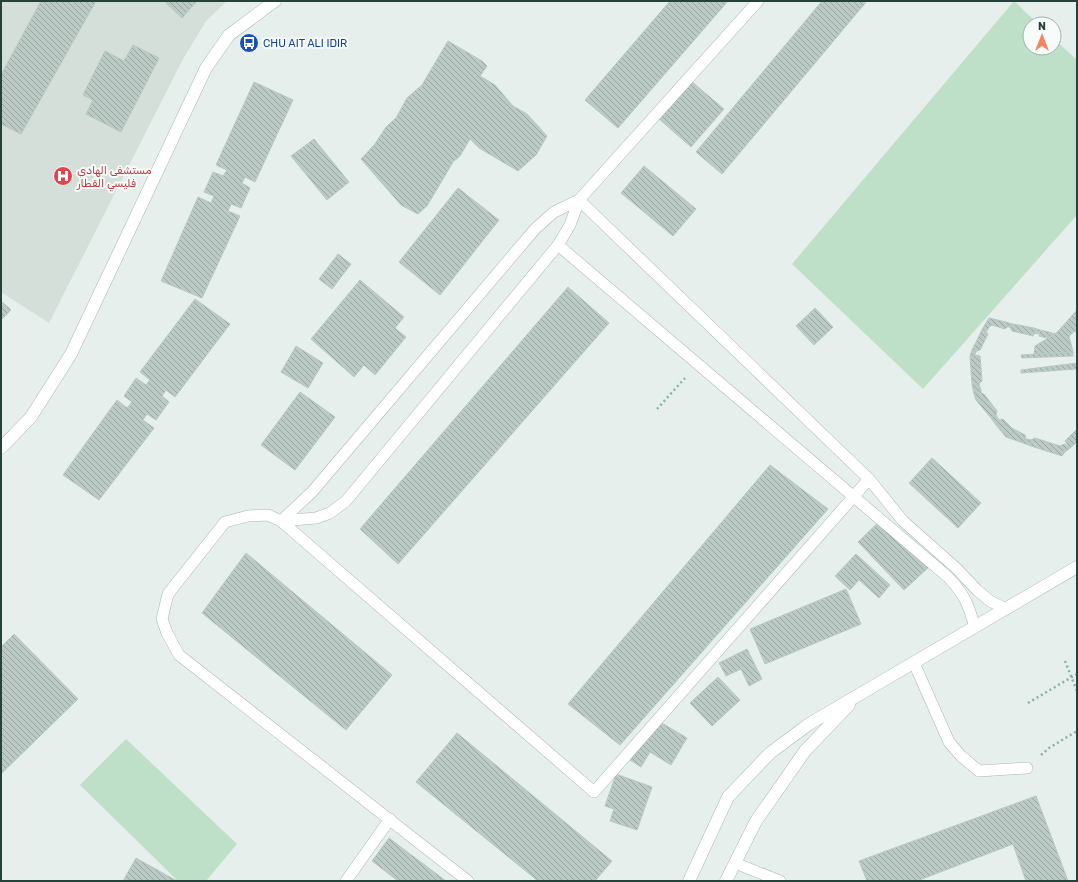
<svg xmlns="http://www.w3.org/2000/svg" width="1078" height="882" viewBox="0 0 1078 882" font-family="Rubik,'Noto Sans Arabic',sans-serif">
  <style>
    .built { fill: #d4dfda }
    .grass { fill: #bfe0c8 }
    .building { fill: url(#building-back-hatch); stroke: #b8c9c2 }
    .lines { fill: none; stroke-linecap: round; stroke-linejoin: round }
    .lane-casing { stroke: #a8b8b2; stroke-width: 12 }
    .street-casing { stroke: #a8b8b2; stroke-width: 13 }
    .secondary-casing { stroke: #a4bbb3; stroke-width: 13 }
    .path { stroke: #86b3a5; stroke-width: 2.5; stroke-dasharray: 2 3; stroke-linecap: butt }
    .lane { stroke: #fff; stroke-width: 11 }
    .street { stroke: #fff; stroke-width: 12 }
    .secondary { stroke: #fff; stroke-width: 12 }
    .labels { text-anchor: middle; stroke-width: 4; stroke-linejoin: round; paint-order: stroke }
    .transit-label { font-size: 11px; fill: #164399; stroke: #f7fbf9; text-anchor: start }
    .health-label { font-size: 11px; fill: #be3a42; stroke: #f7fbf9; text-anchor: start }
  </style>
  <defs>
    <pattern id="building-back-hatch" width="6" height="6" patternUnits="userSpaceOnUse"><rect width="6" height="6" fill="#bbcac4"/><path d="M-1 5l2 2M0 0l6 6M5-1l2 2" fill="none" stroke="#98a6a0"/></pattern>
  </defs>
  <rect width="100%" height="100%" fill="#e6efeb"/>
  <!-- built -->
  <polygon class="built" points="1,1 227,1 206,21 183,59 49,323 1,292"/>
  <!-- grass -->
  <g class="grass">
    <polygon points="1014,1 1038,24 1030,24 1030,48 1054,48 1054,39 1077,60 1077,215 923,389 792,264"/>
    <polygon points="126,739 237,844 206,881 178,881 80,785"/>
  </g>
  <!-- building -->
  <g class="building">
    <polygon points="41,1 96,1 21,134 1,124 1,75"/>
    <polygon points="164,1 197,1 182,18"/>
    <polygon points="670,1 728,1 618,128 585,100"/>
    <polygon points="822,1 867,1 722,174 696,152"/>
    <polygon points="448,41 482,61 487,66 480,76 495,85 513,106 527,114 547,136 536,155 518,171 479,148 470,139 460,156 453,162 427,206 418,214 401,205 361,159 375,144 386,127 396,118 407,98 422,85"/>
    <polygon points="133,45 159,58 121,132 86,114 93,100 83,95 105,51 124,61"/>
    <polygon points="691,81 724,109 691,147 658,118"/>
    <polygon points="254,82 293,100 255,182 245,177 242,183 250,188 241,208 231,204 228,211 240,216 202,298 161,281 198,197 211,203 214,196 204,192 213,172 223,176 227,170 216,165"/>
    <polygon points="314,139 349,182 327,200 291,156"/>
    <polygon points="644,166 696,209 673,236 621,193"/>
    <polygon points="458,188 499,220 440,295 399,262"/>
    <polygon points="338,254 351,264 332,289 319,279"/>
    <polygon points="360,280 404,317 395,328 406,337 375,375 364,365 354,377 311,339"/>
    <polygon points="568,287 609,323 398,564 360,529"/>
    <polygon points="195,299 230,324 175,397 166,390 162,396 169,402 156,420 147,414 143,420 154,428 99,500 63,475 117,400 127,408 132,402 124,396 136,378 146,385 150,380 140,372"/>
    <polygon points="1,301 11,310 1,320"/>
    <polygon points="815,308 833,327 814,345 796,326"/>
    <polygon points="1077,310 1077,333 1075,331 1069,336 1061,328"/>
    <polygon points="989,318 1006,322 1007,327 1005,329 992,325 989,327 986,323"/>
    <polygon points="1006,322 1013,324 1010,327 1007,327"/>
    <polygon points="986,323 989,327 987,331 983,328"/>
    <polygon points="1013,324 1034,328 1035,333 1033,336 1012,331 1010,327"/>
    <polygon points="983,328 988,334 980,350 976,351 972,350"/>
    <polygon points="1034,328 1040,330 1038,334 1035,333"/>
    <polygon points="1061,328 1069,336 1073,352 1034,354 1035,346 1055,334"/>
    <polygon points="1040,330 1049,332 1047,338 1039,336"/>
    <polygon points="1049,332 1055,334 1047,338"/>
    <polygon points="296,346 323,363 308,388 281,372"/>
    <polygon points="972,350 976,351 975,355 970,356"/>
    <polygon points="1073,352 1073,356 1022,358 1021,355"/>
    <polygon points="975,355 980,356 982,381 979,384 972,384 970,356"/>
    <polygon points="1077,363 1077,371 1076,369 1021,373 1021,370"/>
    <polygon points="972,384 979,384 981,390 974,394"/>
    <polygon points="981,390 981,393 984,394 997,411 996,415 991,418 976,400 974,394"/>
    <polygon points="300,392 335,417 295,470 261,445"/>
    <polygon points="996,415 999,420 996,425 991,418"/>
    <polygon points="1003,419 1012,428 1025,435 1026,439 1023,443 1006,437 996,425 999,420"/>
    <polygon points="1077,429 1077,442 1070,448 1065,441"/>
    <polygon points="1035,438 1060,446 1062,445 1064,453 1062,456 1031,446 1031,440"/>
    <polygon points="1026,439 1031,440 1031,446 1023,443"/>
    <polygon points="1065,444 1070,448 1064,453 1062,445"/>
    <polygon points="932,458 981,503 958,528 909,483"/>
    <polygon points="770,465 828,509 620,745 568,704"/>
    <polygon points="884,517 930,566 904,590 858,542"/>
    <polygon points="246,553 392,675 346,730 202,613"/>
    <polygon points="856,554 890,585 879,598 859,580 850,590 835,576"/>
    <polygon points="846,589 861,624 765,664 750,629"/>
    <polygon points="14,634 78,699 1,774 1,647"/>
    <polygon points="747,649 762,679 749,686 741,669 726,676 719,663"/>
    <polygon points="718,677 740,700 712,726 690,703"/>
    <polygon points="655,719 687,738 671,765 650,752 641,767 630,760"/>
    <polygon points="457,733 612,861 595,881 538,881 416,782"/>
    <polygon points="616,774 652,787 637,830 610,821 614,809 605,806"/>
    <polygon points="1036,796 1068,881 1026,881 1013,844 917,881 867,881 859,861"/>
    <polygon points="389,838 446,881 398,881 372,861"/>
    <polygon points="136,858 177,881 123,881"/>
  </g>
  <g class="lines">
    <!-- lane casing -->
    <g class="lane-casing">
      <g id="lane">
        <polyline points="758,1 579,200 869,479 903,521 956,568 977,590 990,601 1006,609"/>
        <polyline points="579,200 554,212 535,229 312,492 281,521 594,792 869,479"/>
        <path d="M558,245L948,577C965,595 968,604 975,627"/>
        <polyline points="914,663 949,742 961,756 979,771 1027,768"/>
        <polyline points="735,863 780,881"/>
        <polyline points="346,881 390,819"/>
        <polyline points="468,881 179,655 167,633 162,619 168,594 225,522 248,516 268,515 281,521 316,518 330,513 346,501 558,245 570,225 579,200"/>
      </g>
    </g>
    <!-- street casing -->
    <g class="street-casing">
      <polyline id="street" points="1,448 31,417 71,354 206,68 229,35 275,1"/>
    </g>
    <!-- secondary casing -->
    <g class="secondary-casing">
      <g id="secondary">
        <polyline points="689,881 728,797 770,753 809,724 1077,567"/>
        <polyline points="726,881 756,821 805,751 849,705"/>
      </g>
    </g>
    <!-- path -->
    <g class="path">
      <polyline points="657,409 685,378"/>
      <polyline points="1065,661 1077,691"/>
      <polyline points="1028,703 1077,674"/>
      <polyline points="1041,755 1049,748 1077,731"/>
    </g>
    <!-- lane -->
    <use href="#lane" class="lane"/>
    <!-- street -->
    <use href="#street" class="street"/>
    <!-- secondary -->
    <use href="#secondary" class="secondary"/>
  </g>
  <!-- icons -->
  <defs>
    <g id="bus-disc" transform="scale(1)"><circle r="9.5" fill="#1a4fb4" stroke="#f7fbf9"/><path d="M-5-6H5V4H4V6H2V4H-2V6H-4V4H-5ZM-3.5-4V0h7V-4ZM-3.5 1.2v1.5H-2V1.2ZM2 1.2v1.5H3.5V1.2Z" fill="#fff"/></g>
    <g id="hospital-disc" transform="scale(1)"><circle r="9.5" fill="#e0444e" stroke="#f7fbf9"/><path d="M-5-5h3v3.5h4V-5h3V5h-3V1.5h-4V5h-3Z" fill="#fff"/></g>
  </defs>
  <g fill-rule="evenodd">
    <use href="#bus-disc" x="249" y="43"/>
    <use href="#hospital-disc" x="63" y="176"/>
  </g>
  <g class="labels">
    <!-- transit labels -->
    <g class="transit-label">
      <text x="263" y="47">CHU AIT ALI IDIR</text>
    </g>
    <!-- health labels -->
    <g class="health-label">
      <text x="77" y="174">مستشفى الهادي<tspan x="77" dy="13">فليسي القطار</tspan></text>
    </g>
  </g>
  <!-- border -->
  <rect width="1078" height="882" fill="none" stroke="#24423a" stroke-width="4"/>
  <!-- north arrow -->
  <g transform="translate(1042 36)"><circle r="19" fill="#f7fbf9" stroke="#a3b1ad"/>
  <path d="M0-3L7 15L0 10L-7 15Z" fill="#f4845f"/>
  <text y="-6" font-size="11" font-weight="bold" text-anchor="middle" fill="#24423a">N</text>
  </g>
</svg>
